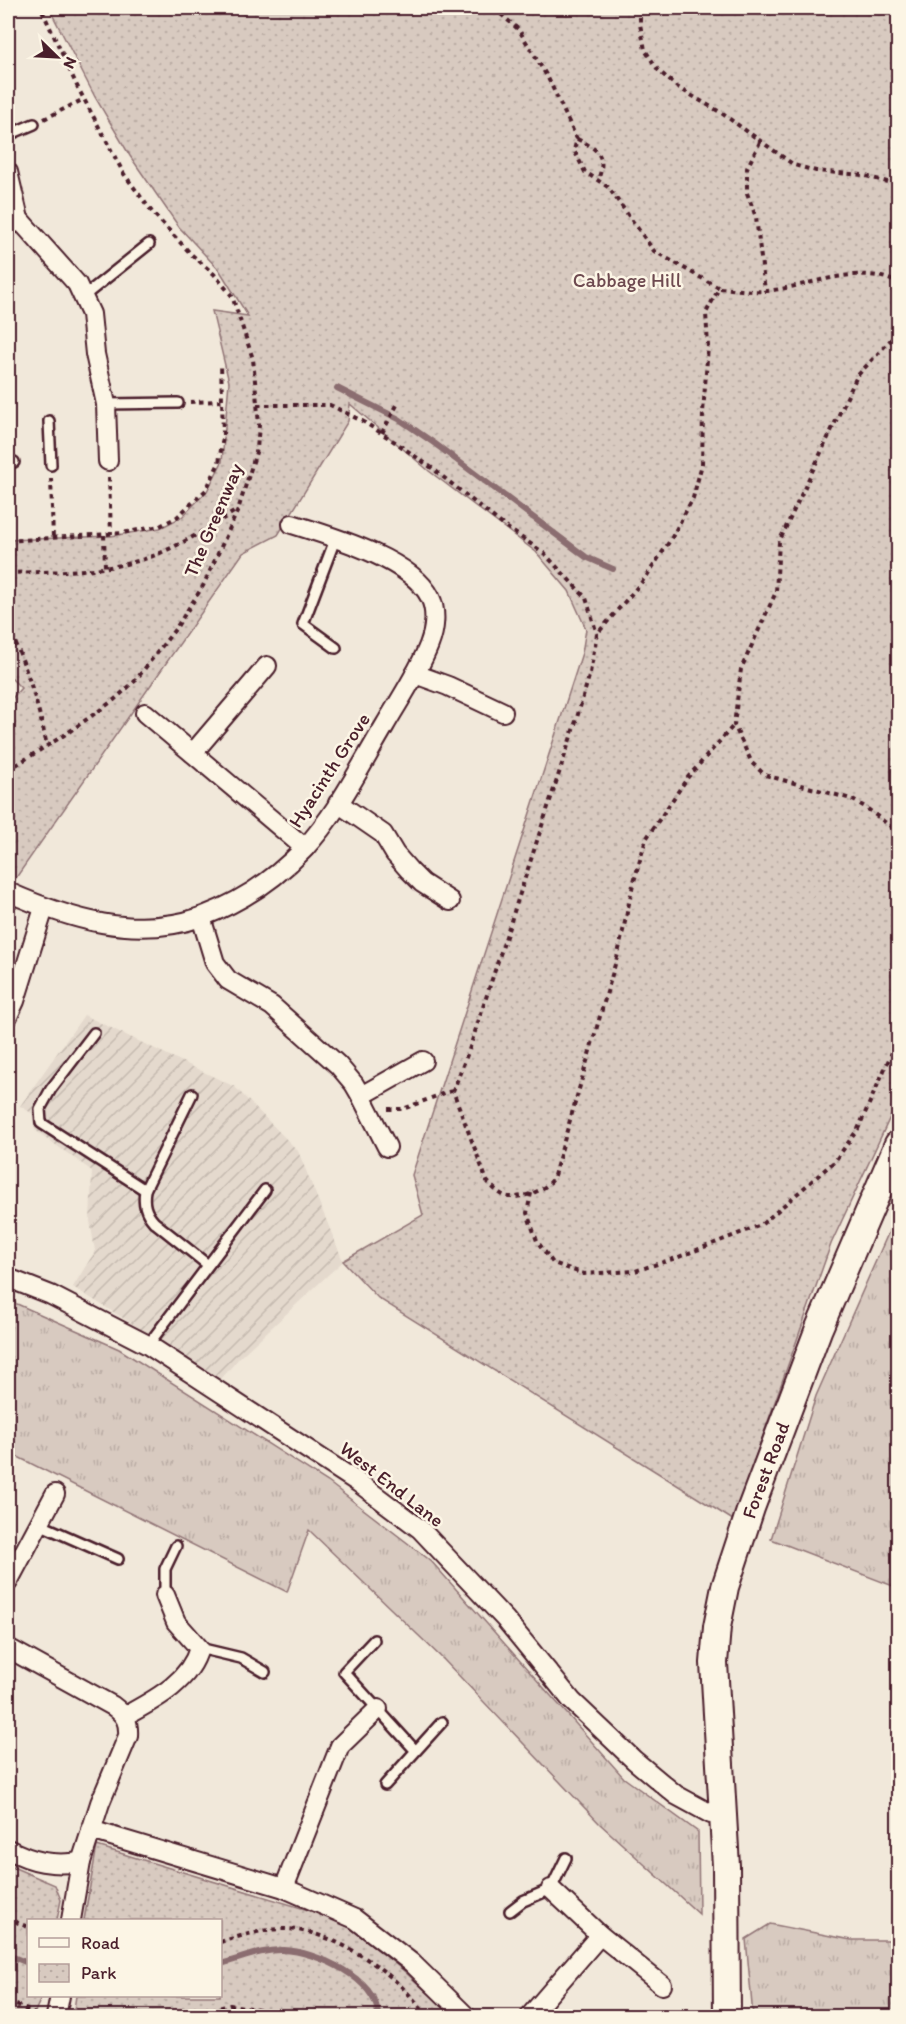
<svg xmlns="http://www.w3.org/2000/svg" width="906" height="2024" viewBox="0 0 906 2024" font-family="Itim,sans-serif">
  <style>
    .industrial { fill: url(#industrial-furrows) }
    .grass { fill: url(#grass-tufts); stroke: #917476; stroke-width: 1.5 }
    .park { fill: url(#park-dots); stroke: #917476; stroke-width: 1.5 }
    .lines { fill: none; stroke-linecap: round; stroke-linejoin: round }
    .stream { stroke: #8b6d6f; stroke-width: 6 }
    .service-casing { stroke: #4a1f2b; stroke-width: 14 }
    .minor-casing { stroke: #4a1f2b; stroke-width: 22 }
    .secondary-casing { stroke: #4a1f2b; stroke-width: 30 }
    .path { stroke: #4a1f2b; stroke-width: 4; stroke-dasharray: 4.5 4.5; stroke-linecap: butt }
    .service { stroke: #fcf5e5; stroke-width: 9 }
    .minor { stroke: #fcf5e5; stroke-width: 18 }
    .secondary { stroke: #fcf5e5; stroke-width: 26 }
    .labels { text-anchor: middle; stroke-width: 5; stroke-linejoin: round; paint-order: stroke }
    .park-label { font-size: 20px; fill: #6e4a50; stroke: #fcf5e5 }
    .street-label { font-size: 20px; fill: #4a1f2b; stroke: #fcf5e5 }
  </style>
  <defs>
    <pattern id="industrial-furrows" width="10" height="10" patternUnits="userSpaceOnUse" patternTransform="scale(1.5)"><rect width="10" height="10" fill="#e4d9cd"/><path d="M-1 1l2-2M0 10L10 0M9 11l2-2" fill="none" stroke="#c5bab0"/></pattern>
    <pattern id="grass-tufts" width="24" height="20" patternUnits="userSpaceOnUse" patternTransform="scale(1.5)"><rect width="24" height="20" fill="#d8cac0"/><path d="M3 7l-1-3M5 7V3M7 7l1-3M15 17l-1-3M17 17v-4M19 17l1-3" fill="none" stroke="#bbada5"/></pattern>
    <pattern id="park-dots" width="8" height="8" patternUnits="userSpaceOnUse" patternTransform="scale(1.5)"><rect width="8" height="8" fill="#d8cac0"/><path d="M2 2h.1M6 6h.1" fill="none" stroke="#bbada5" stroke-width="1.8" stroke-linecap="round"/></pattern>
  </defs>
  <rect width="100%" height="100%" fill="#f1e8da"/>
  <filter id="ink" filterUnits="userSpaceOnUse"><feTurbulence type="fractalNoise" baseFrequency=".0167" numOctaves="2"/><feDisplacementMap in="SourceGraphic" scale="12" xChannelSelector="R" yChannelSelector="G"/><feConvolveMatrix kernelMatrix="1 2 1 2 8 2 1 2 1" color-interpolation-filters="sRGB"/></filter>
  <g filter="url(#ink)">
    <!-- industrial -->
    <polygon class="industrial" points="84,1015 235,1087 298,1151 343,1261 240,1357 221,1379 73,1287 95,1251 90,1221 92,1171 35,1130 33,1114 20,1106"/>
    <!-- grass -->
    <g class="grass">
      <polygon points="898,1211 898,1588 771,1539 816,1396"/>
      <polygon points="8,1300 119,1349 328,1482 431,1561 624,1778 698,1832 699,1914 600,1824 444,1660 309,1530 287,1592 8,1452"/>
      <polygon points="770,1924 851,1940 898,1940 898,2016 753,2016 746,1939"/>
    </g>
    <!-- park -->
    <g class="park">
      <polygon points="49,8 898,8 898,1100 831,1244 733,1520 378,1298 343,1261 423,1215 412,1175 582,653 586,629 569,591 536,552 429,471 350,404 348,421 278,535 243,553 11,885 8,883 8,703 21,688 8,675 8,540 111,536 160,528 182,517 207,491 222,462 229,382 212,311 248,316 220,271 179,227 130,156 95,97"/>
      <polygon points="97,1846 341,1920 404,1971 453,2016 73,2016 76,1996 220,1996 220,1920 84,1920"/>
      <polygon points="8,1865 55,1885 61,1900 57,1920 28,1920 28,1996 42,1996 33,2016 8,2016"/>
    </g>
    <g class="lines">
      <!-- stream -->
      <g class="stream">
        <polyline points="337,388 399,419 434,443 586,557 613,569"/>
        <polyline points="8,1955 28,1963"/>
        <path d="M220,1964C240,1959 263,1949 283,1950C316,1951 378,1979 378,2016"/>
      </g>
      <!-- service casing -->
      <g class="service-casing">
        <g id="service">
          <polyline points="8,135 34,124"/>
          <polyline points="84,296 149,244"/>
          <polyline points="106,404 178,403"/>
          <polyline points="49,421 51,465"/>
          <polyline points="8,462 14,462"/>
          <polyline points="336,648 303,624 336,537"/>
          <polyline points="94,1033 51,1089 40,1109 41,1123 145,1190"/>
          <path d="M192,1094L145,1190C143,1203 145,1212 154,1222L208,1265"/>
          <polyline points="148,1345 265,1190"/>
          <polyline points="39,1524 118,1559"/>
          <polyline points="165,1595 165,1569 176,1546"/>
          <polyline points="374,1640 344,1672 415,1750"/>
          <polyline points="199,1648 241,1658 265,1672"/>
          <polyline points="385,1785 442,1722"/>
          <polyline points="510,1911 523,1901 551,1889 566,1858"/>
        </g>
      </g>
      <!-- minor casing -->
      <g class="minor-casing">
        <g id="minor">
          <polyline points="8,172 19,219 8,227"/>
          <polyline points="19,219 77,284 91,314 95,354 106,404 108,461"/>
          <polyline points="415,674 448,686 503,712"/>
          <polyline points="145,713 305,848"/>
          <polyline points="193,753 267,666"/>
          <polyline points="338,803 383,834 395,854 409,870 422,883 450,901"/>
          <path d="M8,892C69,919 135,940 201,917C239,903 275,879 303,850C337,814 360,767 385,725C400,699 418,673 429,645C435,630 437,611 430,597C411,559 330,536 292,524"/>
          <polyline points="201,917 215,963 228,980 272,1006 338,1065 354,1084 361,1096 387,1147"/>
          <polyline points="8,1016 15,1001 44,908"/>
          <polyline points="361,1096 423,1061"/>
          <polyline points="8,1278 51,1295 148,1345 359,1483 420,1529 505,1619 572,1701 634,1760 676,1795 711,1814 722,1815"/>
          <polyline points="8,1582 55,1494"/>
          <path d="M8,1648L113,1706C125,1715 129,1721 128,1736L100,1803L81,1862L71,1920"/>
          <path d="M125,1716C154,1700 190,1682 199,1648L176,1622L165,1595"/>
          <polyline points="91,1830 284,1888 355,1919 412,1963 466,2016"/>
          <path d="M8,1849C32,1862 53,1866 81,1862"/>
          <polyline points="284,1888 340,1746 378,1709"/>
          <polyline points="551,1889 600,1935 662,1985"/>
          <polyline points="56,2016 60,1996"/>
          <polyline points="530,2016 600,1935"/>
        </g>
      </g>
      <!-- secondary casing -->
      <g class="secondary-casing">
        <g id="secondary">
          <path id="s1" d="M727,2016L726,1866L714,1663L717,1627L725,1587L751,1508L819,1328L898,1144"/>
        </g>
      </g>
      <!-- path -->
      <g class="path">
        <polyline points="494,8 519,30 548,78 577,139 574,150 585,172 608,187 654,251 719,288 706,313 708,346 703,413 702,464 693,498 671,539 646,577 597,634"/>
        <polyline points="640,8 640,24 645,50 658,70 677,87 720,112 794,165 816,171 862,175 898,185"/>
        <polyline points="44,119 84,99"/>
        <path d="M577,139C598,149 607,156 598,180"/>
        <polyline points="760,142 747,168 747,193 756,217 765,291"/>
        <path d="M720,288C735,289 751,292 766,291C809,287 858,262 898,283"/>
        <polyline points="898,332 857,376 779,542 776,592 741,669 734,725 752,763 765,775 851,799 865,807 898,832"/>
        <polyline points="190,402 222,401"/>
        <path d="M257,405H330L364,422L395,442L432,468L503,525L544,553L586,598L597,634L590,673L576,721L470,1047L453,1091L487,1181C493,1188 502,1197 510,1197C524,1198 546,1190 553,1179L618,954L633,885L646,839L688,777L734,725"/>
        <polyline points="382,433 397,405"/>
        <polyline points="109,477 111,534"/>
        <polyline points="51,478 53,539"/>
        <polyline points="104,535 105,567"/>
        <polyline points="8,541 122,533 160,526 177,517 206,490 219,463 223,436 221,363"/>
        <path d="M8,573C55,571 108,573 153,556C183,544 210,527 237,510"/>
        <path d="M8,626C26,665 38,704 47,746"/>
        <polyline points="8,770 66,734 114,700 135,681 176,628 203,586 238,510 257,449 259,425 253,359 232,296 214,274 191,254 152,212 124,174 77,86 41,8"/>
        <polyline points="388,1109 403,1109 447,1092 453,1091"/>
        <polyline points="531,1193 527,1213 537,1241 553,1263 584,1274 635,1271 676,1258 761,1225 835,1161 858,1129 898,1039"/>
        <polyline points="8,1915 18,1923 28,1927"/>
        <path d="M220,1942C241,1936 262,1929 284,1929C334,1929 401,1976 426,2016"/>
        <polyline points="8,2001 39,2016"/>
        <polyline points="185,2016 230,2005 280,2012 284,2016"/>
      </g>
      <!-- service -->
      <use href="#service" class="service"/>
      <!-- minor -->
      <use href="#minor" class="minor"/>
      <!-- secondary -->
      <use href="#secondary" class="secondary"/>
    </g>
  </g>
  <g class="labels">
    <!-- park labels -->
    <g class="park-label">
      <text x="627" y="287">Cabbage Hill</text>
    </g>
    <!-- street labels -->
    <g class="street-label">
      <text transform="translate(213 520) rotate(-67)" y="7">The Greenway</text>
      <text transform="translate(329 770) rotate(-57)" y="7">Hyacinth Grove</text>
      <text dy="7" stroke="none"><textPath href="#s1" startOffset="554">Forest Road</textPath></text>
      <text transform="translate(392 1484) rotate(38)" y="7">West End Lane</text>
    </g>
  </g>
  <!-- margin -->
  <rect width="906" height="2024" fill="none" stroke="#fcf5e5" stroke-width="30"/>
  <rect x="15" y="15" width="876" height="1994" fill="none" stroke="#4a1f2b" stroke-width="2" filter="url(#ink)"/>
  <!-- legend -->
  <rect x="27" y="1919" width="195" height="78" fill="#fcf5e5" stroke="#b59f9b" stroke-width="1.5"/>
  <rect x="39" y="1938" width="30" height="9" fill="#fcf5e5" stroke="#b59f9b" stroke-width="1.5"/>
  <text x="81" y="1949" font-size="18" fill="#4a1f2b">Road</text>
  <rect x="39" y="1964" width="30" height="18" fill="url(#park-dots)" stroke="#b59f9b" stroke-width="1.5"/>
  <text x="81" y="1979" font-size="18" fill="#4a1f2b">Park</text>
  <!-- north arrow -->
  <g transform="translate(57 57) rotate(114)" stroke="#fcf5e5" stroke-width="4.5" paint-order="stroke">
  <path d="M0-4.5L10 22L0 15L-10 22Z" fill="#4a1f2b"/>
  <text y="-9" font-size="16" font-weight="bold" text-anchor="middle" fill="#4a1f2b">N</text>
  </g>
</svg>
